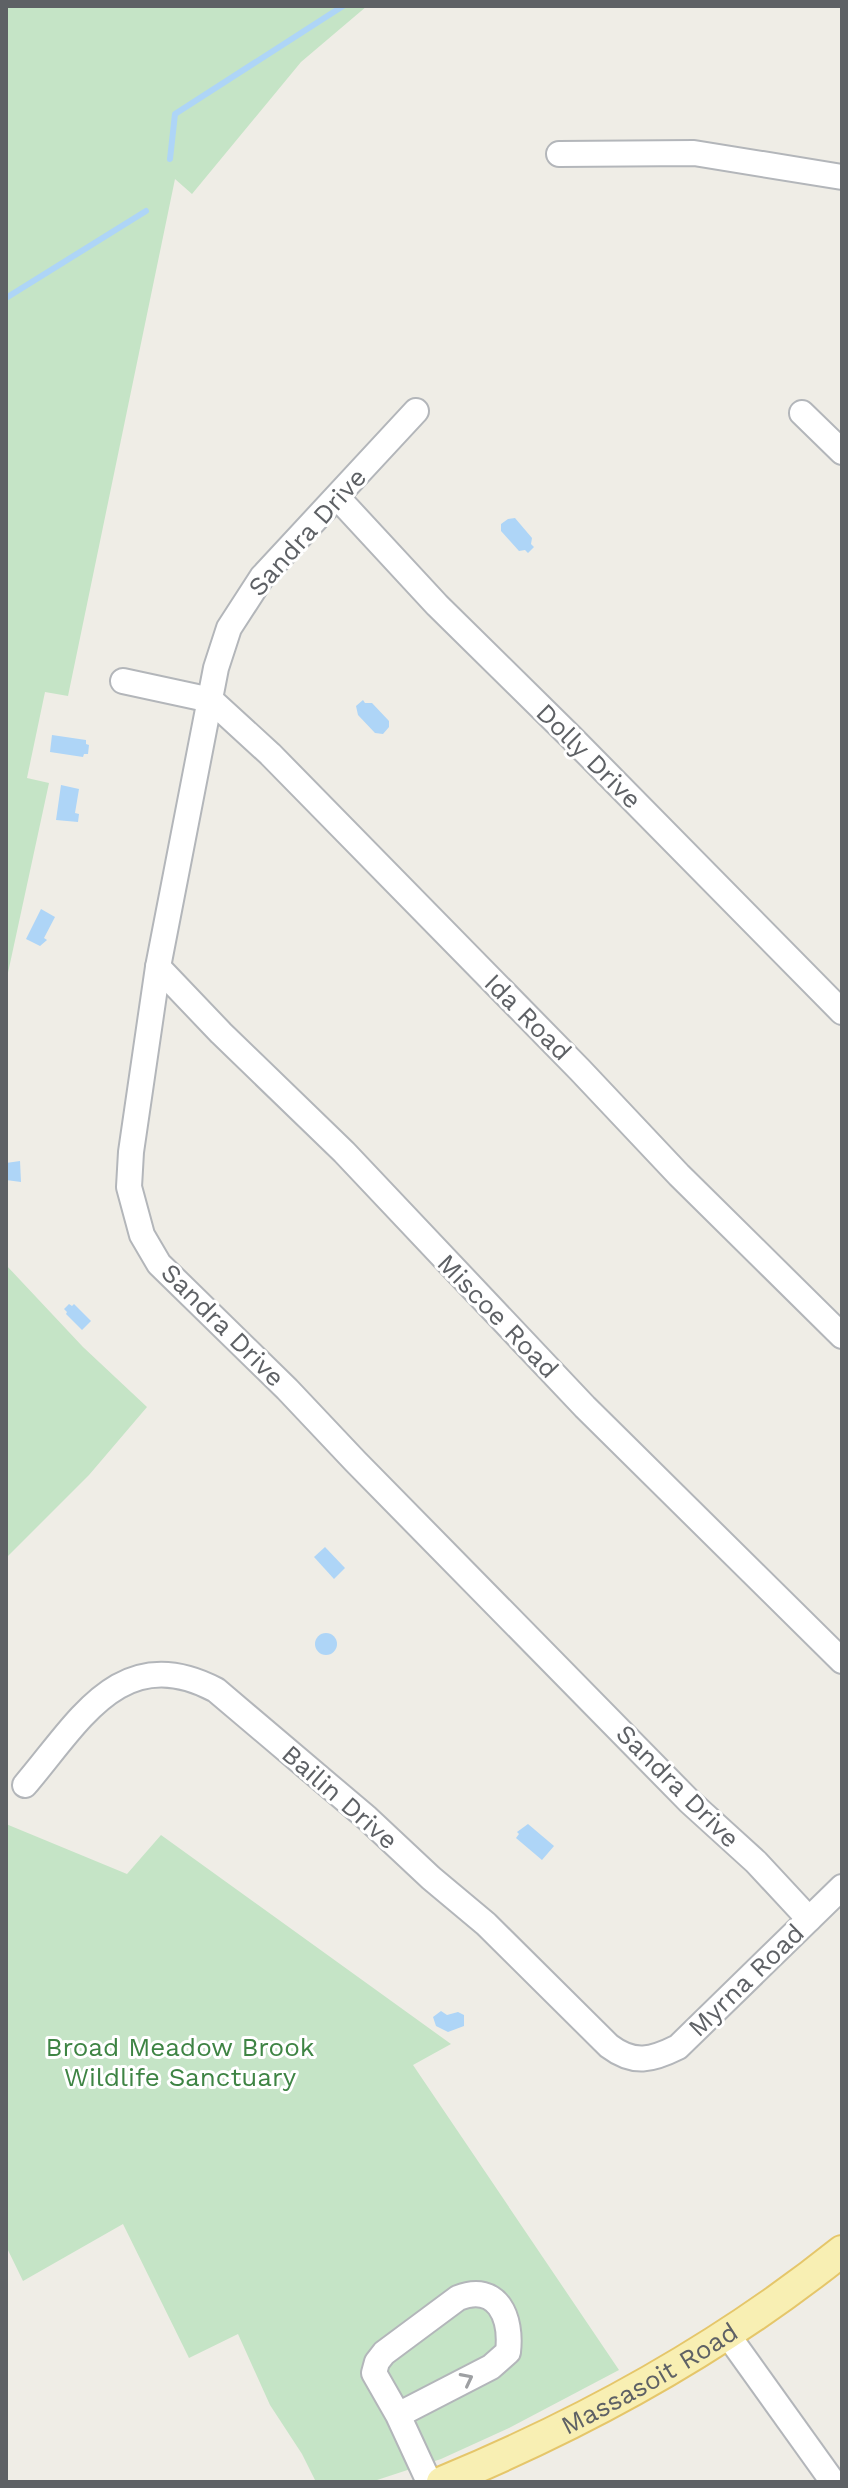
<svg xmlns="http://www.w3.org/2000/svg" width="848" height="2488" viewBox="0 0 848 2488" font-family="'Work Sans',sans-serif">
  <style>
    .green { fill: #c5e4c6 }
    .water { fill: #aed5f7 }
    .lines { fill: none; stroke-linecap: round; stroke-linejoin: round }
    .stream { stroke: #aed5f7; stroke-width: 6 }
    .minor-casing { stroke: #b3b6ba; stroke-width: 28 }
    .major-casing { stroke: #e5c66a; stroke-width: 34 }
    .minor { stroke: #fff; stroke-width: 24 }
    .major { stroke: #f8efb3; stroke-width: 30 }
    .oneway { stroke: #9ea0a3 }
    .labels { text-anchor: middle; stroke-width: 6; stroke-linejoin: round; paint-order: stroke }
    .street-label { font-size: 26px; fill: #5e6165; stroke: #fff }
    .park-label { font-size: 26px; fill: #3e8444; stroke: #fff }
  </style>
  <rect width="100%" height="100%" fill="#efede6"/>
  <!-- green -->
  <g class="green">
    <polygon points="6,6 367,6 301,62 192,194 175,179 68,696 45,692 27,778 49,783 6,982"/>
    <polygon points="6,1265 83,1347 147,1407 89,1475 6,1558"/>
    <polygon points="6,1824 127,1874 161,1835 451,2044 413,2065 619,2370 509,2428 441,2459 371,2482 316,2482 302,2454 270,2405 238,2334 189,2358 123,2224 23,2281 6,2246"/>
  </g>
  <!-- water -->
  <g class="water">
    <polygon points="515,518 532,538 531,544 534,547 528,553 525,550 519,551 501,531 501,524 508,519"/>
    <polygon points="363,700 365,703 372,703 389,721 389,727 383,734 375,733 358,715 356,706"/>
    <polygon points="52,735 86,740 86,744 89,745 88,754 84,754 83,757 50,752"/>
    <polygon points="61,785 79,789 75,813 79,814 78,822 56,820"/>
    <polygon points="41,909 55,917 44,938 47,940 40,946 26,939"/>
    <polygon points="20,1161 21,1182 6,1180 6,1163"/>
    <polygon points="69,1304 72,1306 74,1304 91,1321 82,1330 66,1314 67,1312 64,1309"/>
    <polygon points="325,1547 345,1568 334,1579 314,1557"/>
    <circle cx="326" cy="1644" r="11"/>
    <polygon points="528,1824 554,1846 542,1860 516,1838 519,1834 517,1832"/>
    <polygon points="441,2011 447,2015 458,2012 464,2015 464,2026 448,2032 436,2026 433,2017"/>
  </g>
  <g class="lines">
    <!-- stream -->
    <g class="stream">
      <polyline points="170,159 175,114 343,6"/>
      <polyline points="6,298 146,211"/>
    </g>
    <!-- minor casing -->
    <g class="minor-casing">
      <g id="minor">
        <polyline points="559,154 694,153 842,177"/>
        <polyline points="416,411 262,577 229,628 216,668 158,967 131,1152 129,1187 142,1235 159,1264 287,1389 355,1461 690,1802 756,1862 809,1919"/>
        <polyline points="802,413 842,452"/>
        <polyline points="337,497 437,605 570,736 842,1012"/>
        <polyline points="123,681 211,700 270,754 580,1070 679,1175 842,1336"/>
        <polyline points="158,967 221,1033 344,1152 585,1407 842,1661"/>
        <path d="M25,1785C79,1722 121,1640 216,1690L367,1818L431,1878L486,1924L609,2046C634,2065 652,2060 678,2047L842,1887"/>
        <polyline points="727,2334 833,2482"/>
        <path d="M398,2415L491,2367L508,2352C512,2318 498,2282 458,2298L384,2353L377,2362L374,2373L398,2415L429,2482"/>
      </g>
    </g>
    <!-- major casing -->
    <g class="major-casing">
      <g id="major">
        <path id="s1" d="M442,2482C585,2423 721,2348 842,2251"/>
      </g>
    </g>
    <!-- minor -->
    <use href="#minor" class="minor"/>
    <!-- major -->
    <use href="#major" class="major"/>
  </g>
  <!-- one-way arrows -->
  <defs><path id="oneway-chevron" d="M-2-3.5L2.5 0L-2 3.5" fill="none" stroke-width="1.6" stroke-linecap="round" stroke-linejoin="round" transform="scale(2)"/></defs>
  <use class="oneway" href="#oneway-chevron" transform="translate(467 2379) rotate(-27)"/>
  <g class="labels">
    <!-- street labels -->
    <g class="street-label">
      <text transform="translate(307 532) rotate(-48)" y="9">Sandra Drive</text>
      <text transform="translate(589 756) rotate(45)" y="9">Dolly Drive</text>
      <text transform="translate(528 1017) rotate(45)" y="9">Ida Road</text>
      <text transform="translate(498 1316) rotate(46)" y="9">Miscoe Road</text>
      <text transform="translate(223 1325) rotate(45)" y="9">Sandra Drive</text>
      <text transform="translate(678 1786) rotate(45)" y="9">Sandra Drive</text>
      <text transform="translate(340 1797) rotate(41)" y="9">Bailin Drive</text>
      <text transform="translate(746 1980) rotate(-44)" y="9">Myrna Road</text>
      <text dy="9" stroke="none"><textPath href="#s1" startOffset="232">Massasoit Road</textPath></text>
    </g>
    <!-- park labels -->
    <g class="park-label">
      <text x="180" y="2056">Broad Meadow Brook<tspan x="180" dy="30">Wildlife Sanctuary</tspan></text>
    </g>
  </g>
  <!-- border -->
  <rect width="848" height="2488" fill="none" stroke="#5e6165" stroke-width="16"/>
</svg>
